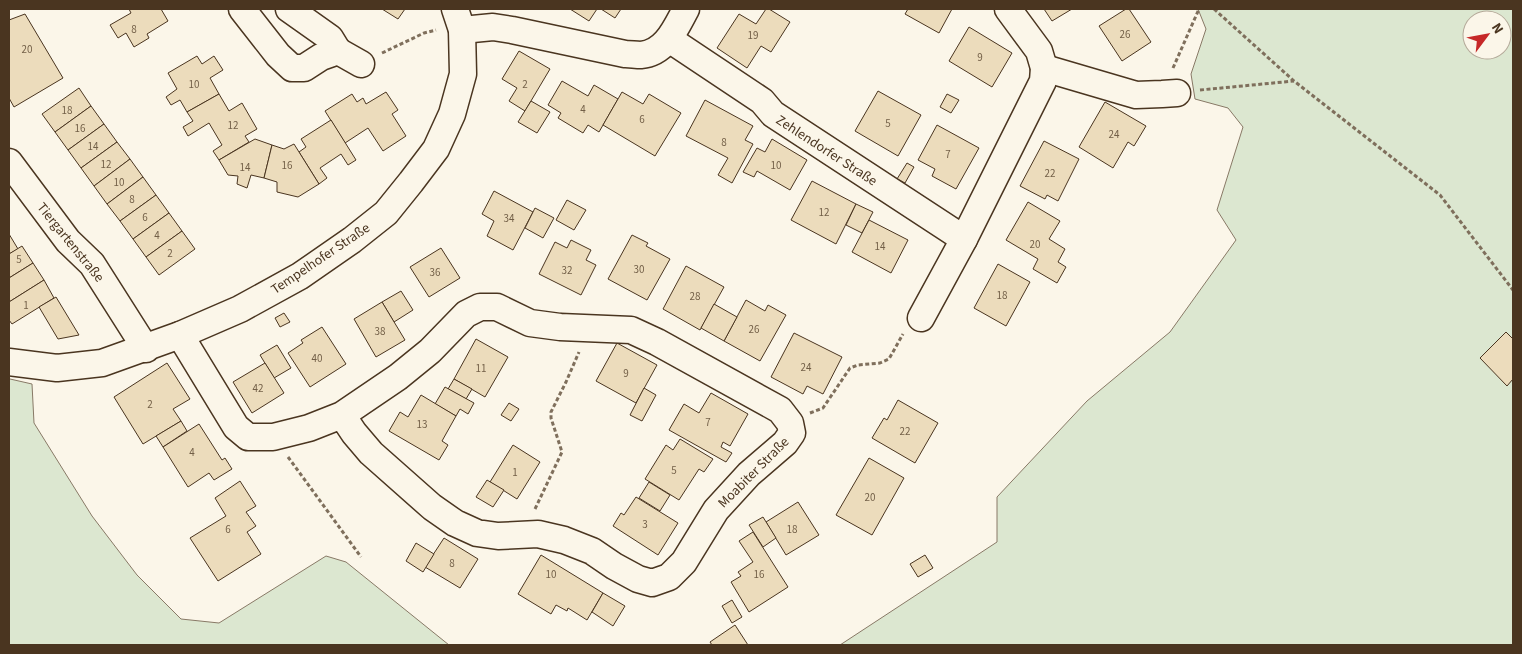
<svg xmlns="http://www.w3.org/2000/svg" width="1522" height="654" viewBox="0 0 1522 654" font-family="'Source Sans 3',sans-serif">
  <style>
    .green { fill: #dce7d0; stroke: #887966; fill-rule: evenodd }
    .building { fill: #ecdcbc; stroke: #4a3520 }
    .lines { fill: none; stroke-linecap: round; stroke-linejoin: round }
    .minor-casing { stroke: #4a3520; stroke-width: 29 }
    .path { stroke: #7f6f5c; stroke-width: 3; stroke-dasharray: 4 2.5; stroke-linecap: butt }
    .minor { stroke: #fbf6e9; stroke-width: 26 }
    .labels { text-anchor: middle; stroke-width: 4; stroke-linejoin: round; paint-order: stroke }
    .number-label { font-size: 11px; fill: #725f47 }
    .street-label { font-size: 14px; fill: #4a3520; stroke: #fbf6e9 }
  </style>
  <rect width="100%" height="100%" fill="#fbf6e9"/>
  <!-- green -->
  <g class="green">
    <path d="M1198,9H1513V645H840L997,542V497L1087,401L1170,332L1236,240L1217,210L1243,127L1228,108L1195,99L1191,74L1206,29ZM1472,20H1502V50H1472Z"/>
    <polygon points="10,379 32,384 34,423 92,516 137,575 181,619 219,623 326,556 346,562 449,645 9,645 9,380"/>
  </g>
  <!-- building -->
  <g class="building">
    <polygon points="129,9 161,9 168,21 147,34 149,38 134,47 126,33 118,38 110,25 131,13"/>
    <polygon points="382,9 405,9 398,19"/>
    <polygon points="570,9 597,9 589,21"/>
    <polygon points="601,9 621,9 615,18"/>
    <polygon points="766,9 769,9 790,22 771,52 761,46 747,68 717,48 739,14 756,24"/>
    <polygon points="908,9 952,9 939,33 905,14"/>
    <polygon points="1044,9 1072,9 1052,21"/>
    <polygon points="1126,9 1129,9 1151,42 1122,61 1099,26"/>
    <polygon points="25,14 63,78 14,107 9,98 9,20"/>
    <polygon points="969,27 1012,53 992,87 949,61"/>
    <polygon points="519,51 550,69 525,111 509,101 517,88 502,79"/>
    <polygon points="197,56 202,64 214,56 223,70 210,78 219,94 187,112 180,100 171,105 166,97 177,89 168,73"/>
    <polygon points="562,81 588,96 594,85 618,99 599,132 588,125 583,133 558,118 561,113 548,105"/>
    <polygon points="79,88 91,106 55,132 42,114"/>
    <polygon points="878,91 921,115 898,156 855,131"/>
    <polygon points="386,92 398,110 392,114 406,136 383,151 368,128 345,143 325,111 352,94 357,102 363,98 366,104"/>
    <polygon points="622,92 643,104 649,94 681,113 655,156 603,125"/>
    <polygon points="219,94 229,111 242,103 257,129 245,136 249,142 219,160 213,151 222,145 209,123 188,136 183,127 193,121 187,112"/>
    <polygon points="947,94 959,100 951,113 940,107"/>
    <polygon points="705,100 753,126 745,140 753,144 732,183 718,175 728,158 686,136"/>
    <polygon points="531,101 550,112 537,133 518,122"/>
    <polygon points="1105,102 1146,126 1134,146 1128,142 1113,168 1079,147"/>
    <polygon points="91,106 104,124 68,150 55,132"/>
    <polygon points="331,120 356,160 348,165 341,154 320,168 327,178 319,184 299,152 306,147 301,139"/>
    <polygon points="104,124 117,142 81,168 68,150"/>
    <polygon points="937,125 979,148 956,189 932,176 935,169 918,160"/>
    <polygon points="255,139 272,145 264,178 251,175 247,188 237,184 238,176 228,175 219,160"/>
    <polygon points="772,139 807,160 790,190 757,171 754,177 743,172 757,148 765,152"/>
    <polygon points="1044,141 1079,159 1058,201 1047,195 1045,199 1020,186"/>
    <polygon points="117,142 130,159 94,186 81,168"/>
    <polygon points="294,144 319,184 298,197 277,192 277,182 264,178 272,145 284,149"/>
    <polygon points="130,159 143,177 107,204 94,186"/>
    <polygon points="907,163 914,167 905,183 897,179"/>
    <polygon points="143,177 156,195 120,221 107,204"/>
    <polygon points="812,181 856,204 836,244 791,220"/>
    <polygon points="494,191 533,212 513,250 487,236 494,221 482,214"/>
    <polygon points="156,195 169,213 133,239 120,221"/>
    <polygon points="567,200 586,210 574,230 556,220"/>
    <polygon points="1028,202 1060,221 1049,239 1065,249 1058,262 1066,267 1057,283 1033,269 1038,259 1006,240"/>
    <polygon points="856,204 873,212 862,233 846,225"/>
    <polygon points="535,208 554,218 543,238 525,228"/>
    <polygon points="169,213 182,231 146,257 133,239"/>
    <polygon points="869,220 908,240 891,273 852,252"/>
    <polygon points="182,231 195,249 159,275 146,257"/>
    <polygon points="9,234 18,249 9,254"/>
    <polygon points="632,235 648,243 646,246 670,259 647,300 608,279"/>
    <polygon points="571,240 591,250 586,260 596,265 581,295 539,274 555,242 567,248"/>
    <polygon points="22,246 33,263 9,278 9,254"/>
    <polygon points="441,248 460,278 429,297 410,267"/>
    <polygon points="33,263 44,280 9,302 9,278"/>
    <polygon points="998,264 1030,282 1006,326 974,308"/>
    <polygon points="686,266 724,287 700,330 663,309"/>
    <polygon points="44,280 54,298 12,324 9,320 9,302"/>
    <polygon points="401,291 413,310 394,322 382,302"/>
    <polygon points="56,297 79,335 58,339 39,307"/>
    <polygon points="746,300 765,311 768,305 786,315 760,361 724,341"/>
    <polygon points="382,302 405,340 376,357 354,319"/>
    <polygon points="714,304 737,317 724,341 701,328"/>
    <polygon points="284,313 290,322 280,327 275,318"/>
    <polygon points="322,327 346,364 310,387 288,353 303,343 301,340"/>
    <polygon points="1506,332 1513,339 1513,379 1507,386 1480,358"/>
    <polygon points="794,333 842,357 823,394 807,386 803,394 771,377"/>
    <polygon points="476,339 508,357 485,397 454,379"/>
    <polygon points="617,343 657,365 636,403 596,381"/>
    <polygon points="277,345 291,368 274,378 260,355"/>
    <polygon points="167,363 190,399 173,409 181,421 143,444 114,397"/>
    <polygon points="265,363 284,393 252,413 233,382"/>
    <polygon points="454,379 472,389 466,399 448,389"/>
    <polygon points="445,387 474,403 468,414 460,409 456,416 435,404"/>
    <polygon points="644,388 656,395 642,421 630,415"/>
    <polygon points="711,393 748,414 730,446 723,442 721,447 732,453 726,462 669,430 684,404 699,413"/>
    <polygon points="421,395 456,416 442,441 448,445 439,460 389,431 400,412 408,417"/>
    <polygon points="898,400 938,423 915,463 872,438 884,418 887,420"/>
    <polygon points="509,403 519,409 511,421 501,415"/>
    <polygon points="181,421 187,431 163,447 156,436"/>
    <polygon points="199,424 222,460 225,458 232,469 214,480 209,473 188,487 163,447"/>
    <polygon points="680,439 713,459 704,472 699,469 679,500 645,479 666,445 673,450"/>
    <polygon points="513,445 540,462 517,499 490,482"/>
    <polygon points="869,458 904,478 872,535 836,515"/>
    <polygon points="487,480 504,490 493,507 476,497"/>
    <polygon points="240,481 256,506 246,512 256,526 247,532 261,554 218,581 190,538 226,516 215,498"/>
    <polygon points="649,482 670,495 660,511 639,498"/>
    <polygon points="636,497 678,523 658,555 613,526 621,513 624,515"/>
    <polygon points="798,502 819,535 786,555 766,522"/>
    <polygon points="763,517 776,538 763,547 749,525"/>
    <polygon points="753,532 788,587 749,612 731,582 741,576 738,572 753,562 739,541"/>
    <polygon points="444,538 478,559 460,588 425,567"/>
    <polygon points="416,543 434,554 423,572 406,561"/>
    <polygon points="541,555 603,593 587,620 568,608 567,611 556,605 551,614 518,594"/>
    <polygon points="925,555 933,568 918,577 910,564"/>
    <polygon points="603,593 625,606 613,626 592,612"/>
    <polygon points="732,600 742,617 732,623 722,606"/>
    <polygon points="735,625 748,645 712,645 710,642"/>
  </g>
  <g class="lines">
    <!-- minor casing -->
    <g class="minor-casing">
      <g id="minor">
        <polyline points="242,9 278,55 292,68 304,68 321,57 338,51 361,64"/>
        <polyline points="289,9 330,38 338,51"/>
        <path d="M462,30L493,27L512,30L625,54C630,54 636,55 641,55C666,53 676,27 686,9"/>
        <polyline points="669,39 762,101 773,114 964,239"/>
        <polyline points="1044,68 1136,95 1162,94 1177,93"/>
        <polyline points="9,162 68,241 92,264 146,349"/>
        <polyline points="921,318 964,239 1043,81 1044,68 1039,51 1008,9"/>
        <polyline points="180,335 236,427 248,437 273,437 309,428 342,415 398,377 430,351 466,314 480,307 497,307 530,323 560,327 631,330 657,342 780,410 790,423 792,433 785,443 749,474 716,510 684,562 669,577 652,583 638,579 614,566 592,551 564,540 538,534 498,536 477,533 455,523 432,507 371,453 354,433 342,415"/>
        <polyline points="9,362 57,368 102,363 180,335 240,309 300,276 352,240 386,213 411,182 436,149 452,114 463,74 462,30 455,9"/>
      </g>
    </g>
    <!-- path -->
    <g class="path">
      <polyline points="1214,9 1294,81 1440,195 1513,290"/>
      <polyline points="382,53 424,33 436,30"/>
      <polyline points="1173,68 1199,9"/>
      <polyline points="1200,90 1294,81"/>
      <polyline points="810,413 823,408 850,368 858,365 880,363 889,359 903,334"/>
      <polyline points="288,457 361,557"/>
      <polyline points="535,509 562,452 551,418 551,412 566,382 579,352"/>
    </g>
    <!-- minor -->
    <use href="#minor" class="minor"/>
  </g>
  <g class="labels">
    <!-- number labels -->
    <g class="number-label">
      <text x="134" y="33">8</text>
      <text x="1125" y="38">26</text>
      <text x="753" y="39">19</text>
      <text x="27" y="53">20</text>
      <text x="980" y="61">9</text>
      <text x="194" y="88">10</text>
      <text x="525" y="88">2</text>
      <text x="583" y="113">4</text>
      <text x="67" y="114">18</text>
      <text x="642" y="123">6</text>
      <text x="888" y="127">5</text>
      <text x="233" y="129">12</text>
      <text x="80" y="132">16</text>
      <text x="1114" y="138">24</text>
      <text x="724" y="146">8</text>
      <text x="93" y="150">14</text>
      <text x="948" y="158">7</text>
      <text x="106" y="168">12</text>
      <text x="287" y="169">16</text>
      <text x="776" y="169">10</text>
      <text x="245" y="171">14</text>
      <text x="1050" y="177">22</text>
      <text x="119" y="186">10</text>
      <text x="132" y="203">8</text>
      <text x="824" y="216">12</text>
      <text x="145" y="221">6</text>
      <text x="509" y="222">34</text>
      <text x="157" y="239">4</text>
      <text x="1035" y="248">20</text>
      <text x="880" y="250">14</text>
      <text x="170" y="257">2</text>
      <text x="19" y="263">5</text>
      <text x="639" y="273">30</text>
      <text x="567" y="274">32</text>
      <text x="435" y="276">36</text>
      <text x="1002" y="299">18</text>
      <text x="695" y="300">28</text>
      <text x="26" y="309">1</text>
      <text x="754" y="333">26</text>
      <text x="380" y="335">38</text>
      <text x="317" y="362">40</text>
      <text x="806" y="371">24</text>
      <text x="481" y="372">11</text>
      <text x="626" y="377">9</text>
      <text x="258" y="392">42</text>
      <text x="150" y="408">2</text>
      <text x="708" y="426">7</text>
      <text x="422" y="428">13</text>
      <text x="905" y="435">22</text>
      <text x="192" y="456">4</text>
      <text x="674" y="474">5</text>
      <text x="515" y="476">1</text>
      <text x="870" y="501">20</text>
      <text x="645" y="528">3</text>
      <text x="228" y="533">6</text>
      <text x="792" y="533">18</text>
      <text x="452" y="567">8</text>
      <text x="551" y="578">10</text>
      <text x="759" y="578">16</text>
    </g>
    <!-- street labels -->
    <g class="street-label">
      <text transform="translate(827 150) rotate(33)" y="5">Zehlendorfer Straße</text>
      <text transform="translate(71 242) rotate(51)" y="5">Tiergartenstraße</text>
      <text transform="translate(320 258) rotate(-34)" y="5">Tempelhofer Straße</text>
      <text transform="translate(753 472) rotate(-45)" y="5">Moabiter Straße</text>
    </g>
  </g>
  <!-- border -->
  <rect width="1522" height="654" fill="none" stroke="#4a3520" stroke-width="20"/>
  <!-- north arrow -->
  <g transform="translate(1487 35) rotate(58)"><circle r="24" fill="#fbf6e9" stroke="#b4a999"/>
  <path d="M0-4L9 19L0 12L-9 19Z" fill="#c62828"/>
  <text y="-8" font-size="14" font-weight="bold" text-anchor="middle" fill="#4a3520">N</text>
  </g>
</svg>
